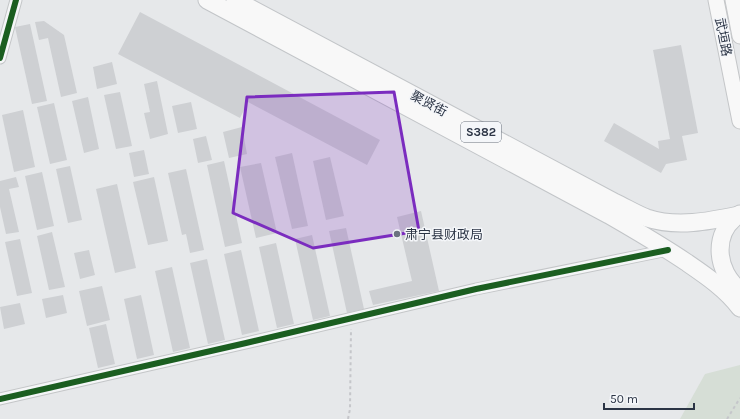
<svg xmlns="http://www.w3.org/2000/svg" width="740" height="419" viewBox="0 0 740 419" font-family="Karla,'Noto Sans SC',sans-serif">
  <style>
    .green { fill: #d6ded6 }
    .building { fill: #ced0d3 }
    .lines { fill: none; stroke-linecap: round; stroke-linejoin: round }
    .street-casing { stroke: #c4c6c8; stroke-width: 13 }
    .secondary-casing { stroke: #c4c6c8; stroke-width: 17 }
    .primary-casing { stroke: #c2c5c8; stroke-width: 19 }
    .path { stroke: #c5c6ca; stroke-width: 2; stroke-dasharray: 3 3; stroke-linecap: butt }
    .street { stroke: #f5f6f7; stroke-width: 11 }
    .secondary { stroke: #f8f8f8; stroke-width: 15 }
    .primary { stroke: #f8f8f8; stroke-width: 17 }
    .cycleway-casing { stroke: #f4f6f9; stroke-width: 8 }
    .cycleway { stroke: #1b5e20; stroke-width: 6 }
    .marked { fill: #7b2cbf; fill-opacity: 0.2; stroke: #7b2cbf; stroke-width: 3; stroke-linejoin: round }
    .poi-dot { fill: #6c737f; stroke: #f4f6f9; stroke-width: 1.5 }
    .labels { text-anchor: middle; stroke-width: 3; stroke-linejoin: round; paint-order: stroke }
    .shield { fill: #f4f6f9; stroke: #676e7b; stroke-width: 1 }
    .shield-label { font-size: 12px; font-weight: bold; fill: #2b3445 }
    .street-label { font-size: 13px; fill: #2b3445; stroke: #f4f6f9 }
    .poi-label { font-size: 13px; fill: #2b3445; stroke: #f4f6f9; text-anchor: start }
  </style>
  <rect width="100%" height="100%" fill="#e6e8ea"/>
  <!-- green -->
  <polygon class="green" points="740,365 740,419 680,419 705,374"/>
  <!-- building -->
  <g class="building">
    <polygon points="140,12 380,140 367,165 248,102 240,118 118,54"/>
    <polygon points="44,21 64,35 77,93 61,97 48,38 39,40 35,22"/>
    <polygon points="30,24 47,101 32,104 15,27"/>
    <polygon points="681,45 698,133 682,136 687,160 666,164 661,173 604,141 614,123 659,149 658,141 670,139 653,50"/>
    <polygon points="112,62 117,84 97,89 93,67"/>
    <polygon points="157,81 168,134 150,139 144,113 150,112 144,84"/>
    <polygon points="120,92 132,146 116,149 104,95"/>
    <polygon points="88,97 99,149 84,153 72,101"/>
    <polygon points="191,102 197,129 178,133 172,106"/>
    <polygon points="54,103 67,160 50,164 37,107"/>
    <polygon points="23,110 35,167 14,172 2,115"/>
    <polygon points="242,127 247,154 229,158 223,132"/>
    <polygon points="206,136 212,160 198,163 193,139"/>
    <polygon points="144,150 149,174 134,177 129,153"/>
    <polygon points="292,153 308,226 292,229 275,157"/>
    <polygon points="330,157 344,216 326,220 313,161"/>
    <polygon points="224,161 242,243 225,247 207,165"/>
    <polygon points="261,163 277,233 256,238 240,167"/>
    <polygon points="70,166 82,220 68,223 56,169"/>
    <polygon points="186,169 204,250 190,253 186,234 182,235 168,173"/>
    <polygon points="42,172 54,226 37,230 25,176"/>
    <polygon points="16,177 19,187 9,189 19,232 6,234 0,207 0,181"/>
    <polygon points="154,177 168,241 148,245 133,182"/>
    <polygon points="117,184 136,268 115,273 96,189"/>
    <polygon points="421,211 439,291 373,305 369,291 412,281 397,217"/>
    <polygon points="346,228 364,309 347,313 329,231"/>
    <polygon points="52,232 65,287 49,290 37,236"/>
    <polygon points="312,235 330,316 313,320 295,239"/>
    <polygon points="20,239 32,293 17,296 5,242"/>
    <polygon points="276,243 294,324 277,328 259,247"/>
    <polygon points="89,250 95,275 80,279 74,253"/>
    <polygon points="241,250 259,331 242,335 224,254"/>
    <polygon points="207,259 225,340 208,344 190,263"/>
    <polygon points="172,267 190,348 173,352 155,271"/>
    <polygon points="102,286 110,320 87,326 79,291"/>
    <polygon points="63,295 67,313 46,318 42,299"/>
    <polygon points="141,295 154,355 137,359 124,299"/>
    <polygon points="20,303 25,324 4,329 0,307"/>
    <polygon points="106,324 115,364 98,368 89,328"/>
  </g>
  <g class="lines">
    <!-- street casing -->
    <g class="street-casing">
      <g id="street">
        <polyline points="0,58 16,0"/>
        <polyline points="0,399 246,343 476,289 668,250"/>
      </g>
    </g>
    <!-- secondary casing -->
    <g class="secondary-casing">
      <g id="secondary">
        <polyline points="716,0 740,121"/>
        <polyline points="733,0 740,36"/>
      </g>
    </g>
    <!-- primary casing -->
    <g class="primary-casing">
      <g id="primary">
        <path d="M207,0L609,215C635,230 661,245 686,262C705,275 726,289 740,308"/>
        <path d="M235,0L614,202C625,207 636,214 647,218C677,228 710,221 739,215"/>
        <path d="M740,214C711,232 716,272 740,290"/>
      </g>
    </g>
    <!-- path -->
    <g class="path">
      <polyline points="348,419 350,409 351,329"/>
      <polyline points="727,419 740,398"/>
    </g>
    <!-- street -->
    <use href="#street" class="street"/>
    <!-- secondary -->
    <use href="#secondary" class="secondary"/>
    <!-- primary -->
    <use href="#primary" class="primary"/>
    <!-- cycleway casing -->
    <g class="cycleway-casing">
      <g id="cycleway">
        <polyline points="0,58 16,0"/>
        <polyline points="0,399 246,343 476,289 668,250"/>
      </g>
    </g>
    <!-- cycleway -->
    <use href="#cycleway" class="cycleway"/>
  </g>
  <!-- marked area -->
  <path class="marked" d="M394,92L419,231L313,248L233,213L247,97Z"/>
  <!-- markers -->
  <circle class="poi-dot" cx="397" cy="234" r="4"/>
  <g class="labels">
    <!-- shield labels -->
    <rect class="shield" x="461" y="122" width="40" height="20" rx="3"/>
    <g class="shield-label">
      <text x="481" y="136">S382</text>
    </g>
    <!-- street labels -->
    <g class="street-label">
      <text transform="translate(724 37) rotate(79)" y="5">武垣路</text>
      <text transform="translate(429 103) rotate(28)" y="5">聚贤街</text>
    </g>
    <!-- poi labels -->
    <g class="poi-label">
      <text x="405" y="239">肃宁县财政局</text>
    </g>
  </g>
  <!-- scale -->
  <path d="M604 403v6h90v-6" fill="none" stroke="#2b3445" stroke-width="2"/>
  <text x="610" y="403" font-size="12" fill="#2b3445" stroke="#f4f6f9" stroke-width="3" paint-order="stroke">50 m</text>
</svg>
